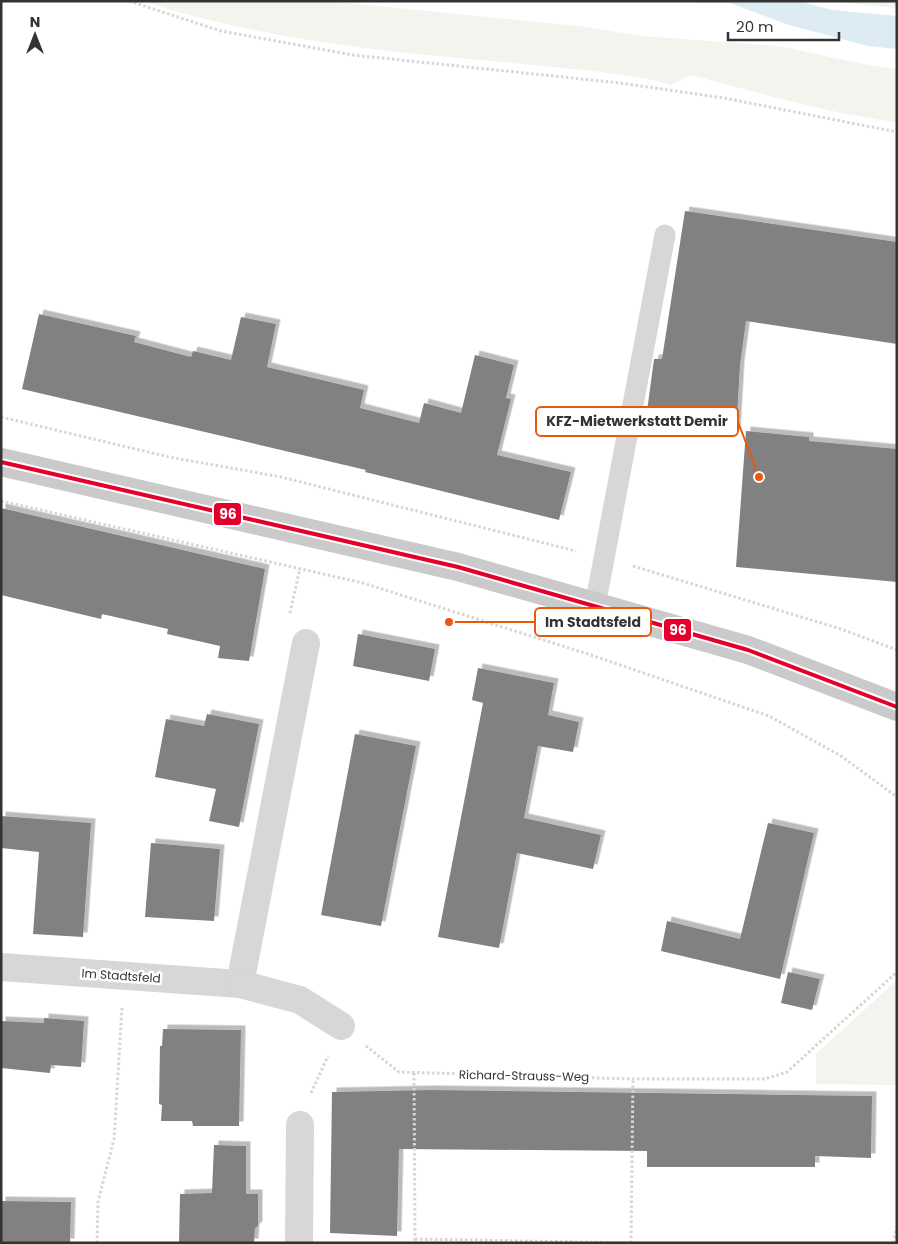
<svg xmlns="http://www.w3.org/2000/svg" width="898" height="1244" viewBox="0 0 898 1244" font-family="Poppins,sans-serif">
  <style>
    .green { fill: #f1f5ed }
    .water { fill: #ddebf3 }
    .building { fill: #818181; filter: url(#shadow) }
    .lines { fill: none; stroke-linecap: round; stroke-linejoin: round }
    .path { stroke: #d6d6d6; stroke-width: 3; stroke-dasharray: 2.5 2.5; stroke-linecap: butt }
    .service { stroke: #d7d7d7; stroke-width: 21 }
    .minor { stroke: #d7d7d7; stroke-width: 28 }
    .primary { stroke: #cacaca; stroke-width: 28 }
    .bus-1-casing { stroke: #fff; stroke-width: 8 }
    .bus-1 { stroke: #e4002b; stroke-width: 4 }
    .labels { text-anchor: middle; stroke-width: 5; stroke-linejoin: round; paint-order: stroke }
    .street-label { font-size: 12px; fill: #333; stroke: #fff }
    .leader { fill: none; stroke: #e8590c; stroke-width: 2 }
    .callout-dot { fill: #e8590c; stroke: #fff; stroke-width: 2 }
    .callout { fill: #fff; stroke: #e8590c; stroke-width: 2 }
    .callout-label { font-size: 14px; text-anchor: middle; font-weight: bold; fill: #333 }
    .line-badge { stroke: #fff; stroke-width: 2 }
    .badge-label { font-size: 14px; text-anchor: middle; font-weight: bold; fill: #fff }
  </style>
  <defs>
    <filter id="shadow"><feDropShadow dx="4.5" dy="-4.5" stdDeviation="0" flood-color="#0004"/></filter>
  </defs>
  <rect width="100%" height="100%" fill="#fff"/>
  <!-- green -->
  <g class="green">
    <path d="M142,1H328L579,26L642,36L778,46L868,65L897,69V122C827,113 759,93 691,75L671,85C648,78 625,75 601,72C557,67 513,63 469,59C359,49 247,35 142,1Z"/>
    <polygon points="839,1 897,1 897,8 846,3"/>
    <polygon points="897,980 897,1085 816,1084 816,1054"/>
  </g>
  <!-- water -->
  <polygon class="water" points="701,1 799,1 832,10 897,16 897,49 868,46 789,25 730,3 701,3"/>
  <!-- building -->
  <g class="building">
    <polygon points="685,211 897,242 897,344 746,321 740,365 736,434 645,426 654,359 662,359"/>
    <polygon points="39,314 136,336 134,342 191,357 193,351 231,360 241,317 276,324 267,367 364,390 360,408 419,423 424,403 461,413 475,355 514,365 506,398 511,399 497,455 571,472 559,520 365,472 366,470 22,389"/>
    <polygon points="746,431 809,437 809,441 897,449 897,582 736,567"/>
    <polygon points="1,508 265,569 249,661 218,658 220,646 167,634 168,629 102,614 101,619 1,595"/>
    <polygon points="358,634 435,649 429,681 353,666"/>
    <polygon points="478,668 554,683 548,715 579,722 573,752 538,746 524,818 601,835 593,869 517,853 499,948 438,937 483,703 472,700"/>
    <polygon points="207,714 259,724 239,827 209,821 216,789 155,777 166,719 204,726"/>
    <polygon points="355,734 416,746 381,926 321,915"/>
    <polygon points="1,816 91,823 83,937 33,934 39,852 1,848"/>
    <polygon points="768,823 814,833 780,979 661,951 667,921 740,939"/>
    <polygon points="151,843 220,849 214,921 145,917"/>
    <polygon points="788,972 820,979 812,1010 781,1003"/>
    <polygon points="44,1018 84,1021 81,1067 51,1065 50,1073 1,1068 1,1021 44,1023"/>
    <polygon points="163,1029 241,1030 239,1126 193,1126 192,1121 161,1121 162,1105 159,1104 160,1046 162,1046"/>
    <polygon points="430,1090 872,1096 871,1158 815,1156 815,1167 647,1167 647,1151 399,1149 397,1236 330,1233 332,1092"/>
    <polygon points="214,1145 246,1146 246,1194 258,1194 258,1226 255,1228 254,1243 179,1243 180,1194 212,1193"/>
    <polygon points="1,1201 71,1202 70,1243 1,1243"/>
  </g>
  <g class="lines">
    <!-- path -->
    <g class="path">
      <polyline points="129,1 221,31 353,55 620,83 724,98 897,132"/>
      <polyline points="1,417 169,457 281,477 576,551"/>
      <polyline points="1,501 363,583 591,655 769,716 841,756 897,797"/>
      <polyline points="633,566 841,629 897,650"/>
      <polyline points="290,613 300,568"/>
      <polyline points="366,1046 399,1072 633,1079 765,1079 787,1072 897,972"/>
      <polyline points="414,1073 415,1243"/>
      <polyline points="311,1093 328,1056"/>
      <polyline points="415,1239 638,1243"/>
      <polyline points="97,1243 98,1202 114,1139 122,1008"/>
      <polyline points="631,1243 633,1079"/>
      <polyline points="893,1243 897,1227"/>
    </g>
    <!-- service -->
    <polyline class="service" points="595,606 665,235"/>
    <!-- minor -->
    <g class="minor">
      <polyline points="1,967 240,984 306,643"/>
      <polyline points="240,984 300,1000 341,1026"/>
      <polyline points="299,1243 300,1125"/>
    </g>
    <!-- primary -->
    <polyline class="primary" points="1,462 458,567 748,650 897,707"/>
    <!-- bus-1 casing -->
    <g class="bus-1-casing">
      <polyline id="bus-1" points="1,462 458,567 748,650 897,707"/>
    </g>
    <!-- bus-1 -->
    <use href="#bus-1" class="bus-1"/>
  </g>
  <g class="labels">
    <!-- street labels -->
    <g class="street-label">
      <text transform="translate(121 976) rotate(4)" y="4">Im Stadtsfeld</text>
      <text transform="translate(524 1076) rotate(1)" y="4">Richard-Strauss-Weg</text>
    </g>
  </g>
  <!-- callouts -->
  <path class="leader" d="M759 477L738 422M449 622L535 622"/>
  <g class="callout-dot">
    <circle cx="759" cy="477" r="5"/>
    <circle cx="449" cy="622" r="5"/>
  </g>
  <g class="callout">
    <rect x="536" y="407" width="202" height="29" rx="5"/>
    <rect x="535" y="608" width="116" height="28" rx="5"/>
  </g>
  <g class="callout-label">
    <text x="637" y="426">KFZ-Mietwerkstatt Demir</text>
    <text x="593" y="627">Im Stadtsfeld</text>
  </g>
  <g class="line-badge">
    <rect x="213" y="502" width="29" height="24" rx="5" fill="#e4002b"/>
    <rect x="663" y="618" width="29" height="24" rx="5" fill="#e4002b"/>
  </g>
  <g class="badge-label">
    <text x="228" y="519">96</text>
    <text x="678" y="635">96</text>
  </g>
  <!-- border -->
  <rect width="898" height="1244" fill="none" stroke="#333333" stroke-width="5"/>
  <!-- north arrow -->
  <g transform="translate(35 35)" stroke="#ffffff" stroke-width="4" paint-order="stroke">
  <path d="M0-4L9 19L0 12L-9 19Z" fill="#333333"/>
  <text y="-8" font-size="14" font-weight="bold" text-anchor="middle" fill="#333333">N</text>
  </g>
  <!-- scale -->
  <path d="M728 32v8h111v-8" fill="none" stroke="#333333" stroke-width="2.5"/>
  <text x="736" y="32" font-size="15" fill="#333333" stroke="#ffffff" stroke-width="4" paint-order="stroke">20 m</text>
</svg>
